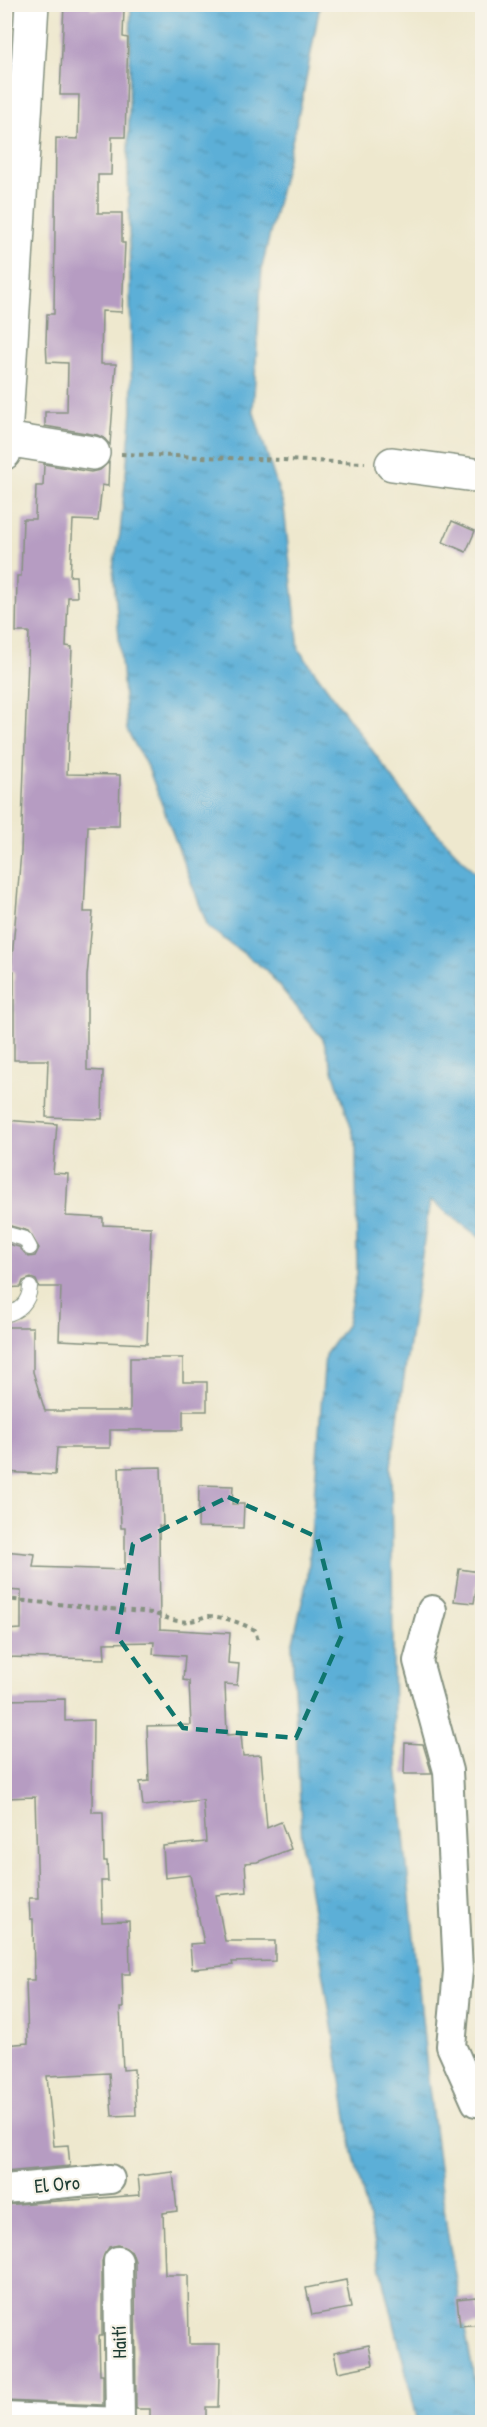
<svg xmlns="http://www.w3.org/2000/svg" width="487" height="2427" viewBox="0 0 487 2427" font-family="'Patrick Hand',sans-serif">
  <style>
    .water { fill: url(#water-ripples); stroke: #3e7686; stroke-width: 1.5 }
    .building { fill: #b69cc2 }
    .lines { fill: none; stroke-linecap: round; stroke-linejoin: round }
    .service-casing { stroke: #869281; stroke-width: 16 }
    .minor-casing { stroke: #869281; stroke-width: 32 }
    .tertiary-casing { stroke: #869281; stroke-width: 36 }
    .secondary-casing { stroke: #869281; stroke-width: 36 }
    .path { stroke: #869281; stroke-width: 4; stroke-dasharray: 4.5 4.5; stroke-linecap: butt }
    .service { stroke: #fff; stroke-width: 14 }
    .minor { stroke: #fff; stroke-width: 28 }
    .tertiary { stroke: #fff; stroke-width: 33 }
    .secondary { stroke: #fff; stroke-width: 33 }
    .marked { fill: none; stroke: #0f766e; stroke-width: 4.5; stroke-dasharray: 12 8; stroke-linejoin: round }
    .labels { text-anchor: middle; stroke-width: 4.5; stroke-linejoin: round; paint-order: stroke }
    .street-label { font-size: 20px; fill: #1f3d34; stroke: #f7f3e8 }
  </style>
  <defs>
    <pattern id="water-ripples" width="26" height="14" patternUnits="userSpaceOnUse" patternTransform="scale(1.5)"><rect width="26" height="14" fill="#5cafd7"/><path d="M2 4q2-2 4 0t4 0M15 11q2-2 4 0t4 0" fill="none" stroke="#4b90af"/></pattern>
  </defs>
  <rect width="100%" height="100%" fill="#f7f3e8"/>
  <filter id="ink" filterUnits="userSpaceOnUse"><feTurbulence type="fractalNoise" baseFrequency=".0167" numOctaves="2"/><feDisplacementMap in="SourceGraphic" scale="12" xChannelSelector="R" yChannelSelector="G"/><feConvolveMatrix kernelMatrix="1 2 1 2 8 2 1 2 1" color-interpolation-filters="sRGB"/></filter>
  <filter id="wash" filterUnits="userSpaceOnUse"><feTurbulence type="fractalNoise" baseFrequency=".008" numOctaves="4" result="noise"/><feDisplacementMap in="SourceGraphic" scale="24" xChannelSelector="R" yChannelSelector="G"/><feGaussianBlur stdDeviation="1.35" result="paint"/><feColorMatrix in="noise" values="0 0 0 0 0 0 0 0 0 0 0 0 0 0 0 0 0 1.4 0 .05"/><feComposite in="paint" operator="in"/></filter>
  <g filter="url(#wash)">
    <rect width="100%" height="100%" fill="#eee8ce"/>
    <!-- water -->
    <polygon class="water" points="131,5 320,5 303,95 262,267 253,410 284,508 299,650 418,813 482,880 482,1239 430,1200 391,1466 394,1735 428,2080 447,2231 482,2422 418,2422 353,2153 302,1843 292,1646 308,1576 325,1355 347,1324 357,1273 356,1143 323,1039 266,970 208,927 149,770 127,730 113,567 120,534 132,411 128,162"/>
    <g id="blocks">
      <!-- building -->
      <g class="building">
        <polygon points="64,4 91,4 91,9 124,9 123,37 128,38 125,137 112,137 111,175 98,175 98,213 122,213 122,243 125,243 122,312 102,311 101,364 116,364 110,445 104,438 97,435 45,426 45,412 67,412 68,363 47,362 46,341 47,314 54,314 56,138 78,139 79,95 60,95"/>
        <polygon points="109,462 108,486 102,485 98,521 73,520 70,576 76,576 77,597 68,597 66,646 72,647 67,774 120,775 119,826 88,826 84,912 93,912 87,976 87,1070 103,1071 102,1119 46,1117 48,1060 14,1060 14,971 11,971 21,852 29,632 16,632 17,576 21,576 23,519 35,519 36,486 43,486 44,464 91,472 100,470"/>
        <polygon points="452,521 475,531 466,552 443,542"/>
        <polygon points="4,1120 57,1124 53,1173 68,1174 66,1216 103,1218 103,1225 151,1227 147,1344 59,1340 61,1287 39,1287 36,1280 31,1278 23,1281 21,1287 4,1288 4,1243 19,1247 29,1257 35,1256 39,1248 28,1231 4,1224"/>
        <polygon points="4,1327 33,1327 33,1372 45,1411 130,1411 130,1358 183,1358 183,1382 207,1382 207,1411 183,1411 183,1430 110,1430 110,1448 57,1448 55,1475 4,1472"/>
        <polygon points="161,1467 163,1526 159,1526 160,1629 230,1633 228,1663 239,1664 237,1685 225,1684 227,1735 241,1734 243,1756 261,1755 267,1828 281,1822 291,1849 257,1862 245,1863 247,1892 216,1895 225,1941 275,1941 275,1961 232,1962 233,1965 192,1969 190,1944 204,1943 190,1875 165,1878 163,1846 206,1842 203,1800 143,1806 140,1782 149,1781 147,1726 191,1725 189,1681 183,1680 185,1656 153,1654 154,1642 104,1643 105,1659 4,1657 4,1630 21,1629 21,1591 4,1590 4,1551 35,1554 33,1567 125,1570 125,1528 121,1528 119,1468"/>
        <polygon points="199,1485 233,1486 232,1504 244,1504 243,1528 198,1527"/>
        <polygon points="459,1569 479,1572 474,1603 454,1601"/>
        <polygon points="65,1699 65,1721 93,1720 92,1812 103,1812 104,1861 107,1861 108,1881 101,1881 102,1922 129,1921 130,1974 122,1974 123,2008 120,2008 123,2070 134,2069 136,2115 112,2116 109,2073 47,2076 54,2146 68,2145 70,2166 4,2172 4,2045 28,2043 26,1980 34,1980 33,1919 30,1919 29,1898 38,1898 35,1797 4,1798 4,1700"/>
        <polygon points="405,1743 423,1744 432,1774 404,1774"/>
        <polygon points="173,2172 177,2211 163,2213 165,2275 188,2275 189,2344 220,2344 218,2407 206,2407 206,2422 150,2422 150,2409 136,2409 135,2261 132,2252 118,2245 109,2247 102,2261 102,2336 99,2336 100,2375 103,2375 103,2405 4,2401 4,2205 140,2195 138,2176"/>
        <polygon points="346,2280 351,2308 312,2315 306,2288"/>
        <polygon points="476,2297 480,2324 460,2326 457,2299"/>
        <polygon points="369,2345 373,2365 338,2372 334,2352"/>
      </g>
    </g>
  </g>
  <g filter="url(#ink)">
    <use href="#blocks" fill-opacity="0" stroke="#869281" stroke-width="1.5"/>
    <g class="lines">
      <!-- service casing -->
      <g class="service-casing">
        <g id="service">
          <polyline points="4,1233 25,1239 30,1248"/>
          <path d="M4,1315C19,1312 29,1302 30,1287"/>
        </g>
      </g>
      <!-- minor casing -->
      <g class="minor-casing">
        <g id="minor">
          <polyline points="432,1610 418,1661 448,1771 458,1971 451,2046 476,2102 482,2103"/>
          <polyline points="4,2189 110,2179"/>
          <polyline points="118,2261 120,2422"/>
          <polyline points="4,2417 120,2422"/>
        </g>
      </g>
      <!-- tertiary casing -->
      <g class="tertiary-casing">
        <g id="tertiary">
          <polyline points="5,439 93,453"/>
          <polyline points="392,464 482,476"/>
        </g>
      </g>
      <!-- secondary casing -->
      <g class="secondary-casing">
        <polyline id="secondary" points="4,453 32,4"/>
      </g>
      <!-- path -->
      <g class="path">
        <polyline points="121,454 365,463"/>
        <path d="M4,1599L153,1613C168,1619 180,1624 195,1620C201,1619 203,1616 209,1616C226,1617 240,1623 255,1630L258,1641"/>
      </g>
      <!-- service -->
      <use href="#service" class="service"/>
      <!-- minor -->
      <use href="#minor" class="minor"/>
      <!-- tertiary -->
      <use href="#tertiary" class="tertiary"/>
      <!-- secondary -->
      <use href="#secondary" class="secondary"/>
    </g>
  </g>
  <!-- marked area -->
  <path class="marked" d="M228,1497L317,1537L342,1635L296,1738L183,1728L117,1636L133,1544Z"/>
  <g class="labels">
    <!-- street labels -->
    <g class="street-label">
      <text transform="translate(57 2184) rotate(-5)" y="7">El Oro</text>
      <text transform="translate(119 2342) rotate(-91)" y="7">Haití</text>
    </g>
  </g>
  <!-- margin -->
  <rect width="487" height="2427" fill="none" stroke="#f7f3e8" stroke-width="24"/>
</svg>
